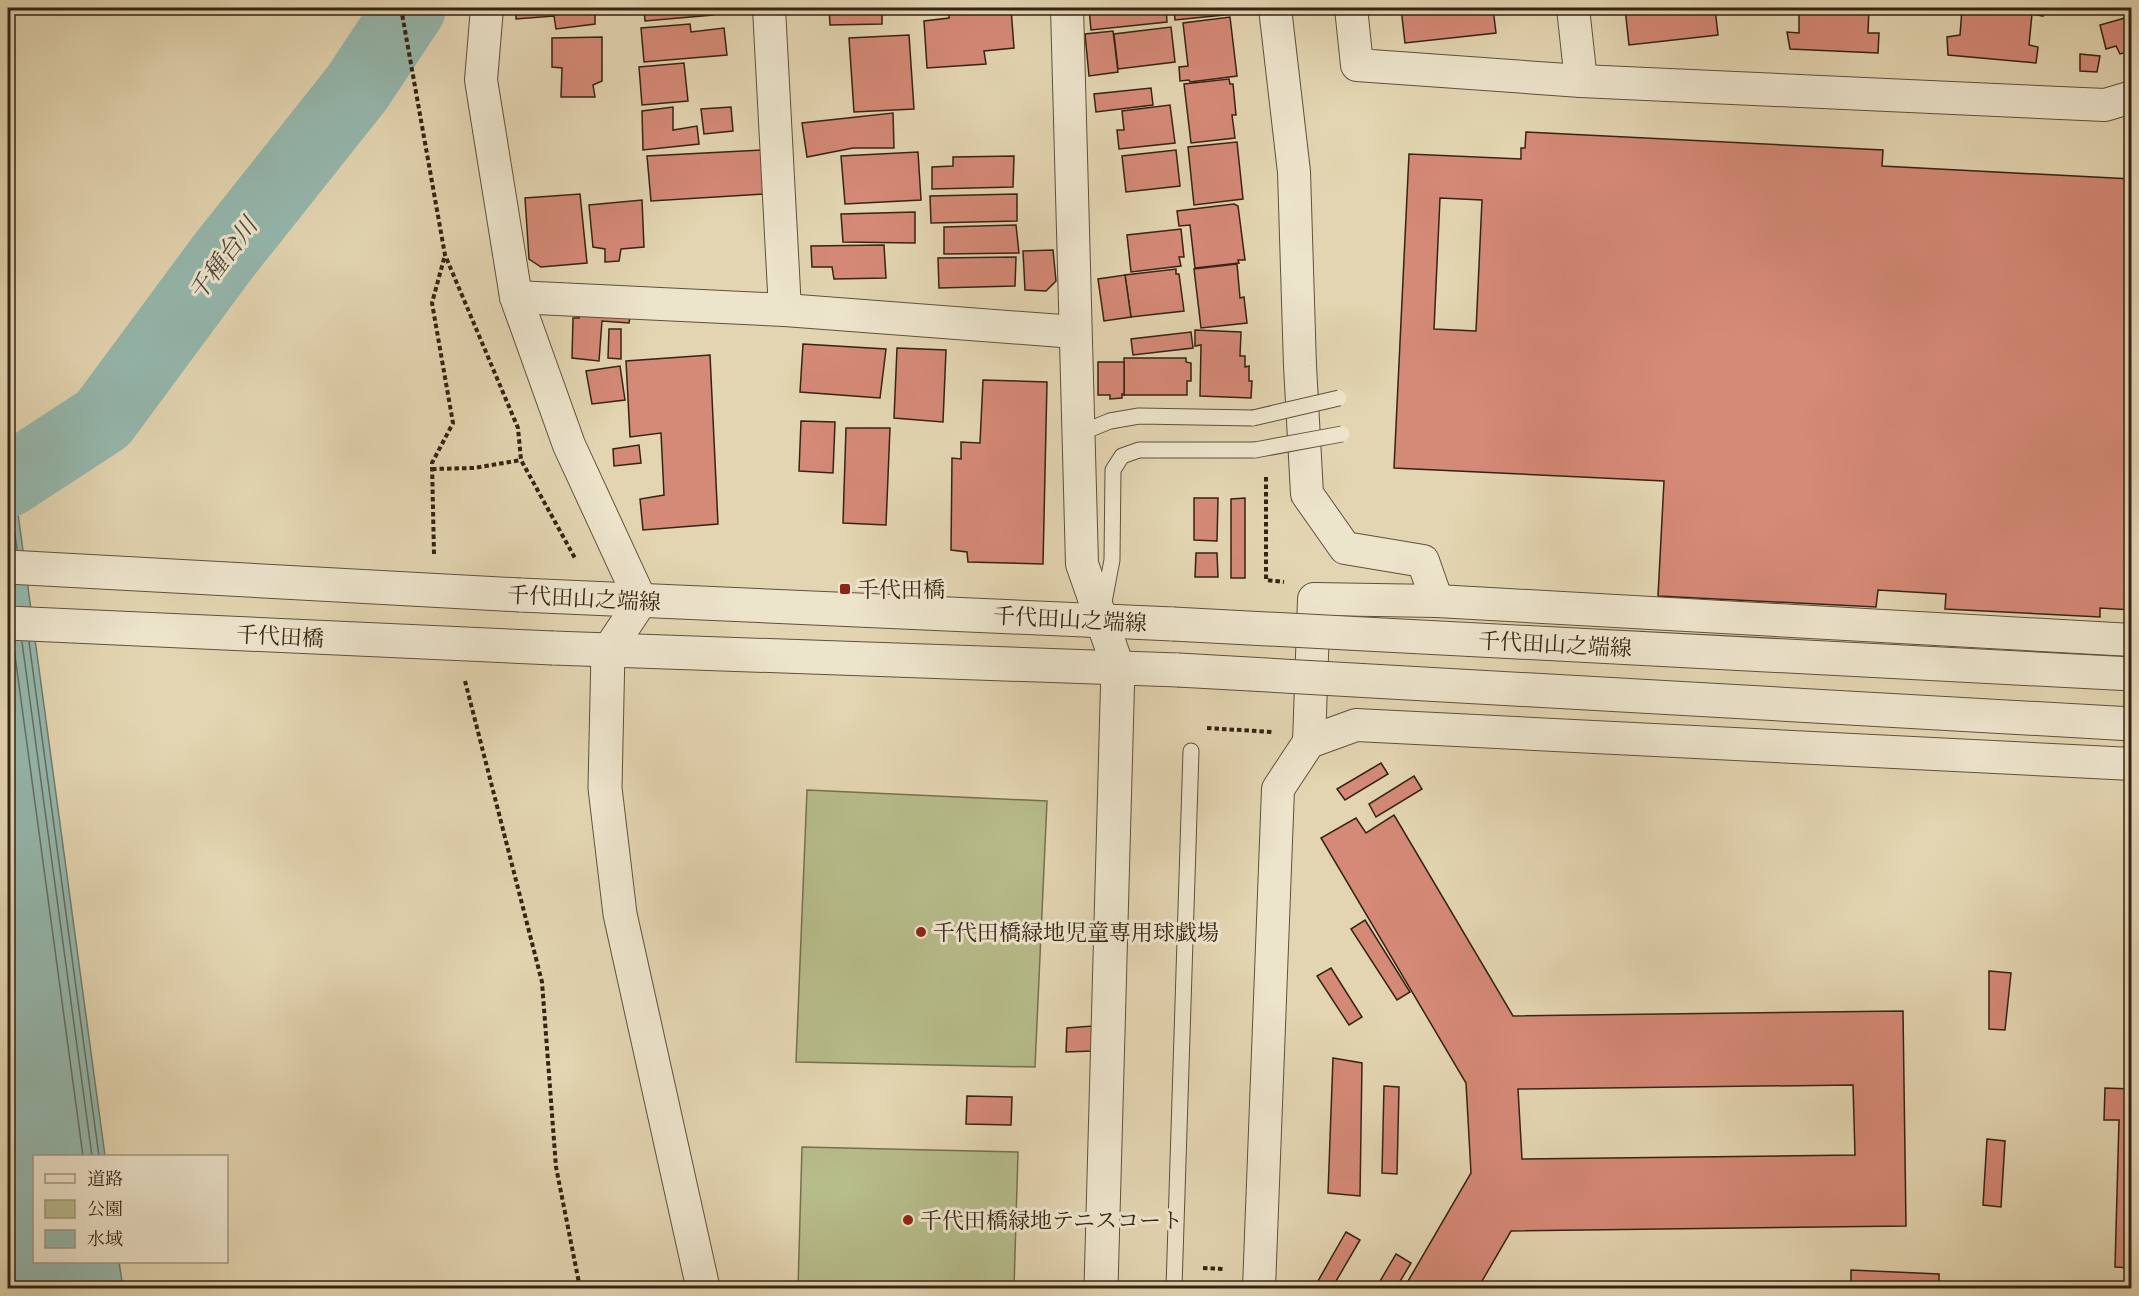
<svg xmlns="http://www.w3.org/2000/svg" width="2139" height="1296" viewBox="0 0 2139 1296" font-family="'Old Standard TT','Noto Serif JP',serif">
  <style>
    .green { fill: #b6bc8a; stroke: #76704f; stroke-width: 1.5 }
    .water { fill: #95b8ae; stroke: #6f7c70; stroke-width: 1.5 }
    .lines { fill: none; stroke-linecap: round; stroke-linejoin: round }
    .shore { stroke: #656e61; stroke-width: 1.5 }
    .river { stroke: #95b8ae; stroke-width: 72 }
    .building { fill: #d58977; stroke: #352314; stroke-width: 1.5; fill-rule: evenodd }
    .service-casing { stroke: #60503b; stroke-width: 17 }
    .minor-casing { stroke: #60503b; stroke-width: 34 }
    .tertiary-casing { stroke: #60503b; stroke-width: 35 }
    .path { stroke: #352314; stroke-width: 4; stroke-dasharray: 4.5 3; stroke-linecap: butt }
    .service { stroke: #ede4cc; stroke-width: 15 }
    .minor { stroke: #ede4cc; stroke-width: 32 }
    .tertiary { stroke: #ede4cc; stroke-width: 33 }
    .service-bridge-casing { stroke: #60503b; stroke-width: 17; stroke-linecap: butt }
    .tertiary-bridge-casing { stroke: #60503b; stroke-width: 35; stroke-linecap: butt }
    .service-bridge { stroke: #ede4cc; stroke-width: 15 }
    .tertiary-bridge { stroke: #ede4cc; stroke-width: 33 }
    .poi-dot { fill: #8f2418; stroke: #ede4cc; stroke-width: 2 }
    .labels { text-anchor: middle; stroke-width: 6; stroke-linejoin: round; paint-order: stroke }
    .poi-label { font-size: 22px; fill: #352314; stroke: #ede4cc; text-anchor: start }
    .street-label { font-size: 22px; fill: #352314; stroke: #ede4cc }
    .water-label { font-size: 24px; font-style: italic; fill: #4d483a; stroke: #ede4cc }
  </style>
  <rect width="100%" height="100%" fill="#e3d5b1"/>
  <filter id="stains"><feTurbulence type="fractalNoise" baseFrequency=".00333" numOctaves="4"/><feColorMatrix values="0 0 0 0 .2 0 0 0 0 .09 0 0 0 0 .02 0 0 0 .5 -.17"/></filter>
  <radialGradient id="worn" r=".72"><stop offset=".6" stop-color="#630" stop-opacity="0"/><stop offset="1" stop-color="#630" stop-opacity=".3"/></radialGradient>
  <!-- green -->
  <g class="green">
    <polygon points="807,790 1047,801 1035,1067 796,1062"/>
    <polygon points="802,1147 1018,1152 1014,1288 798,1288"/>
  </g>
  <!-- water -->
  <polygon class="water" points="8,440 105,1156 34,1156 34,1262 119,1262 123,1288 8,1288"/>
  <g class="lines">
    <!-- shore -->
    <g class="shore">
      <polyline points="8,484 17,549"/>
      <polyline points="13,641 83,1156"/>
      <polyline points="22,642 92,1156"/>
      <polyline points="29,642 99,1156"/>
    </g>
    <!-- river -->
    <polyline class="river" points="8,481 103,419 222,258 357,88 410,8"/>
  </g>
  <!-- building -->
  <g class="building">
    <polygon points="516,8 595,8 595,24 556,29 554,16 516,19"/>
    <polygon points="644,8 712,8 713,15 645,21"/>
    <rect x="804" y="8" width="19" height="6"/>
    <polygon points="829,8 882,8 882,24 830,25"/>
    <polygon points="949,8 1011,8 1014,48 984,51 986,64 927,68 924,21 949,18"/>
    <polygon points="1089,8 1166,8 1167,22 1091,30"/>
    <polygon points="1174,8 1233,8 1234,14 1175,20"/>
    <polygon points="1401,8 1493,8 1496,33 1405,43"/>
    <polygon points="1625,8 1715,8 1718,35 1629,45"/>
    <polygon points="1799,8 1869,8 1868,33 1879,33 1878,53 1790,49 1787,32 1799,33"/>
    <polygon points="1948,8 2044,8 2043,16 2032,14 2029,45 2038,47 2036,63 1948,55 1947,37 1960,35 1962,9"/>
    <polygon points="2132,16 2132,51 2120,54 2116,46 2106,49 2100,25"/>
    <polygon points="1230,17 1237,76 1190,82 1189,80 1180,81 1179,67 1188,66 1183,23"/>
    <polygon points="690,24 691,32 724,28 727,55 644,62 641,28"/>
    <polygon points="1171,27 1175,62 1118,69 1114,34"/>
    <polygon points="1113,31 1118,72 1089,76 1085,34"/>
    <polygon points="909,35 914,109 854,112 849,38"/>
    <polygon points="602,37 602,81 593,85 595,97 561,97 562,68 552,67 552,38"/>
    <polygon points="2080,54 2100,56 2097,72 2080,71"/>
    <polygon points="684,63 688,101 642,105 639,67"/>
    <polygon points="1229,79 1230,84 1233,84 1236,115 1232,115 1235,138 1191,143 1184,84"/>
    <polygon points="1151,88 1153,105 1096,112 1094,94"/>
    <polygon points="1170,105 1175,143 1119,149 1117,130 1124,130 1122,111"/>
    <polygon points="673,107 673,130 697,126 699,144 643,150 642,111"/>
    <polygon points="731,107 733,131 704,134 701,109"/>
    <polygon points="893,113 894,148 853,148 807,157 802,123"/>
    <path d="M1526,132L1883,150L1882,166L2132,179V610L2100,608V617L1945,609L1946,594L1878,590L1876,607L1658,596L1664,481L1394,468L1409,154L1521,159V148H1525ZM1440,198L1482,200L1476,331L1434,329Z"/>
    <polygon points="1237,142 1243,199 1194,205 1188,147"/>
    <polygon points="762,150 765,194 651,201 647,156"/>
    <polygon points="1176,150 1180,186 1126,192 1122,156"/>
    <polygon points="918,152 921,200 845,204 841,156"/>
    <polygon points="1014,156 1013,187 932,189 932,167 953,166 953,157"/>
    <polygon points="580,194 587,263 541,267 529,259 525,198"/>
    <polygon points="1017,194 1017,221 931,223 930,196"/>
    <polygon points="642,200 644,247 621,249 619,261 605,262 605,249 593,247 589,205"/>
    <polygon points="1234,204 1238,206 1245,260 1238,260 1239,263 1195,268 1190,225 1179,226 1177,211"/>
    <polygon points="915,212 915,243 843,242 841,214"/>
    <polygon points="1016,225 1019,253 944,254 944,227"/>
    <polygon points="1181,229 1184,257 1179,257 1181,266 1131,272 1127,235"/>
    <polygon points="884,245 886,278 834,279 832,267 812,267 811,246"/>
    <polygon points="1053,250 1056,281 1046,291 1025,290 1023,251"/>
    <polygon points="1016,257 1015,286 939,288 938,258"/>
    <polygon points="1237,264 1240,298 1244,297 1247,323 1201,328 1194,269"/>
    <polygon points="1176,269 1176,274 1179,274 1184,311 1131,317 1125,275"/>
    <polygon points="1125,275 1131,317 1104,321 1098,279"/>
    <polygon points="580,313 630,316 629,323 602,321 599,361 572,358 573,318 579,318"/>
    <polygon points="609,329 621,329 621,359 608,358"/>
    <polygon points="1195,330 1241,332 1240,356 1245,356 1245,367 1249,366 1249,381 1252,381 1251,398 1200,396 1201,345 1195,346"/>
    <polygon points="1191,332 1193,348 1133,355 1131,339"/>
    <polygon points="803,344 886,349 880,398 800,392"/>
    <polygon points="897,348 946,350 943,422 894,418"/>
    <polygon points="710,355 718,524 643,530 640,499 664,495 661,433 630,437 626,361"/>
    <polygon points="1124,358 1186,358 1186,362 1191,363 1191,381 1187,381 1187,395 1124,395"/>
    <polygon points="1098,362 1124,362 1124,395 1122,394 1122,398 1110,399 1110,395 1098,395"/>
    <polygon points="620,366 625,400 592,404 586,371"/>
    <polygon points="983,380 1047,382 1043,564 968,562 967,552 951,550 952,458 961,459 961,442 980,443"/>
    <polygon points="801,421 835,422 833,473 799,471"/>
    <polygon points="846,428 890,428 886,525 843,523"/>
    <polygon points="639,445 641,463 614,466 613,449"/>
    <polygon points="1194,498 1218,498 1217,541 1194,540"/>
    <polygon points="1245,498 1245,578 1231,578 1231,499"/>
    <polygon points="1196,553 1217,553 1218,577 1195,577"/>
    <polygon points="1381,763 1388,774 1345,800 1337,789"/>
    <polygon points="1414,776 1422,789 1376,817 1369,804"/>
    <path d="M1394,815L1513,1016L1903,1011L1906,1226L1511,1231L1478,1288H1404L1471,1173L1466,1083L1321,838L1356,818L1366,833ZM1853,1085L1855,1155L1522,1159L1518,1089Z"/>
    <polygon points="1365,920 1410,992 1397,1000 1351,929"/>
    <polygon points="1331,968 1362,1017 1349,1025 1317,976"/>
    <polygon points="1989,971 2011,973 2005,1030 1989,1029"/>
    <polygon points="1092,1026 1092,1051 1066,1052 1067,1028"/>
    <polygon points="1333,1058 1362,1063 1360,1196 1328,1193"/>
    <polygon points="1384,1086 1399,1087 1397,1174 1382,1173"/>
    <polygon points="2105,1088 2132,1089 2132,1268 2115,1267 2119,1120 2104,1120"/>
    <polygon points="967,1096 1012,1097 1011,1125 966,1124"/>
    <polygon points="1987,1139 2005,1141 2001,1207 1983,1205"/>
    <polygon points="1346,1232 1360,1240 1332,1288 1314,1288"/>
    <polygon points="1396,1254 1411,1263 1396,1288 1376,1288"/>
    <polygon points="1851,1270 1939,1274 1939,1288 1851,1286"/>
  </g>
  <g class="lines">
    <!-- service casing -->
    <g class="service-casing">
      <g id="service">
        <polyline points="1078,434 1110,421 1139,416 1253,418"/>
        <polyline points="1103,607 1112,560 1113,470 1122,456 1139,450 1255,450"/>
        <polyline points="1174,1288 1191,751"/>
      </g>
    </g>
    <!-- minor casing -->
    <g class="minor-casing">
      <g id="minor">
        <polyline points="487,8 481,80 516,297 569,445 641,601 608,651"/>
        <polyline points="769,8 785,310"/>
        <polyline points="1067,8 1082,564 1118,667"/>
        <polyline points="1275,8 1294,172 1300,366 1307,494 1345,548 1423,561 1437,601"/>
        <polyline points="1351,8 1357,65 1581,81 1573,8"/>
        <polyline points="1581,81 2105,105 2132,97"/>
        <polyline points="516,297 785,310 1075,332"/>
        <polyline points="1309,742 1314,599 1437,601 2132,640"/>
        <polyline points="1259,1288 1278,789 1309,742 1356,725 2132,764"/>
      </g>
    </g>
    <!-- tertiary casing -->
    <g class="tertiary-casing">
      <g id="tertiary">
        <polyline points="520,595 1173,624"/>
        <polyline points="553,648 1178,670"/>
        <polyline points="608,651 605,788 620,914 703,1288"/>
        <polyline points="1101,1288 1118,667"/>
      </g>
    </g>
    <!-- path -->
    <g class="path">
      <polyline points="401,8 445,255 518,428 521,460 576,560"/>
      <polyline points="432,469 474,468 521,460"/>
      <polyline points="1266,477 1266,580 1284,582"/>
      <polyline points="434,554 432,463 453,423 432,303 445,255"/>
      <polyline points="465,681 542,982 556,1167 580,1288"/>
      <polyline points="1207,728 1272,732"/>
      <polyline points="1203,1268 1223,1269"/>
    </g>
    <!-- service -->
    <use href="#service" class="service"/>
    <!-- minor -->
    <use href="#minor" class="minor"/>
    <!-- tertiary -->
    <use href="#tertiary" class="tertiary"/>
    <!-- service-bridge casing -->
    <g class="service-bridge-casing">
      <g id="service-bridge">
        <polyline points="1253,418 1339,398"/>
        <polyline points="1255,450 1342,434"/>
      </g>
    </g>
    <!-- tertiary-bridge casing -->
    <g class="tertiary-bridge-casing">
      <g id="tertiary-bridge">
        <polyline points="8,567 520,595"/>
        <polyline points="8,623 553,648"/>
        <polyline points="1173,624 2132,674"/>
        <polyline points="1178,670 2132,724"/>
      </g>
    </g>
    <!-- service-bridge -->
    <use href="#service-bridge" class="service-bridge"/>
    <!-- tertiary-bridge -->
    <use href="#tertiary-bridge" class="tertiary-bridge"/>
  </g>
  <!-- markers -->
  <g class="poi-dot">
    <rect x="839" y="583" width="12" height="12" rx="3"/>
    <circle cx="921" cy="932" r="6"/>
    <circle cx="908" cy="1220" r="6"/>
  </g>
  <g class="labels">
    <!-- poi labels -->
    <g class="poi-label">
      <text x="857" y="597">千代田橋</text>
      <text x="933" y="940">千代田橋緑地児童専用球戯場</text>
      <text x="920" y="1228">千代田橋緑地テニスコート</text>
    </g>
    <!-- street labels -->
    <g class="street-label">
      <text transform="translate(584 598) rotate(3)" y="8">千代田山之端線</text>
      <text transform="translate(1070 619) rotate(3)" y="8">千代田山之端線</text>
      <text transform="translate(280 636) rotate(3)" y="8">千代田橋</text>
      <text transform="translate(1555 644) rotate(3)" y="8">千代田山之端線</text>
    </g>
    <!-- water labels -->
    <g class="water-label">
      <text transform="translate(223 259) rotate(-53)" y="8">千種台川</text>
    </g>
  </g>
  <!-- margin -->
  <rect width="2139" height="1296" fill="none" stroke="#e3d5b1" stroke-width="30"/>
  <rect x="9" y="9" width="2121" height="1278" fill="none" stroke="#352314" stroke-width="3"/>
  <rect x="15" y="15" width="2109" height="1266" fill="none" stroke="#352314" stroke-width="1.5"/>
  <!-- legend -->
  <rect x="33" y="1155" width="195" height="108" fill="#ede4cc" stroke="#a39782" stroke-width="1.5"/>
  <rect x="45" y="1174" width="30" height="9" fill="#ede4cc" stroke="#a39782" stroke-width="1.5"/>
  <text x="87" y="1185" font-size="18" fill="#352314">道路</text>
  <rect x="45" y="1200" width="30" height="18" fill="#b6bc8a" stroke="#a39782" stroke-width="1.5"/>
  <text x="87" y="1215" font-size="18" fill="#352314">公園</text>
  <rect x="45" y="1230" width="30" height="18" fill="#95b8ae" stroke="#a39782" stroke-width="1.5"/>
  <text x="87" y="1245" font-size="18" fill="#352314">水域</text>
  <rect width="100%" height="100%" filter="url(#stains)"/>
  <rect width="100%" height="100%" fill="url(#worn)"/>
</svg>
